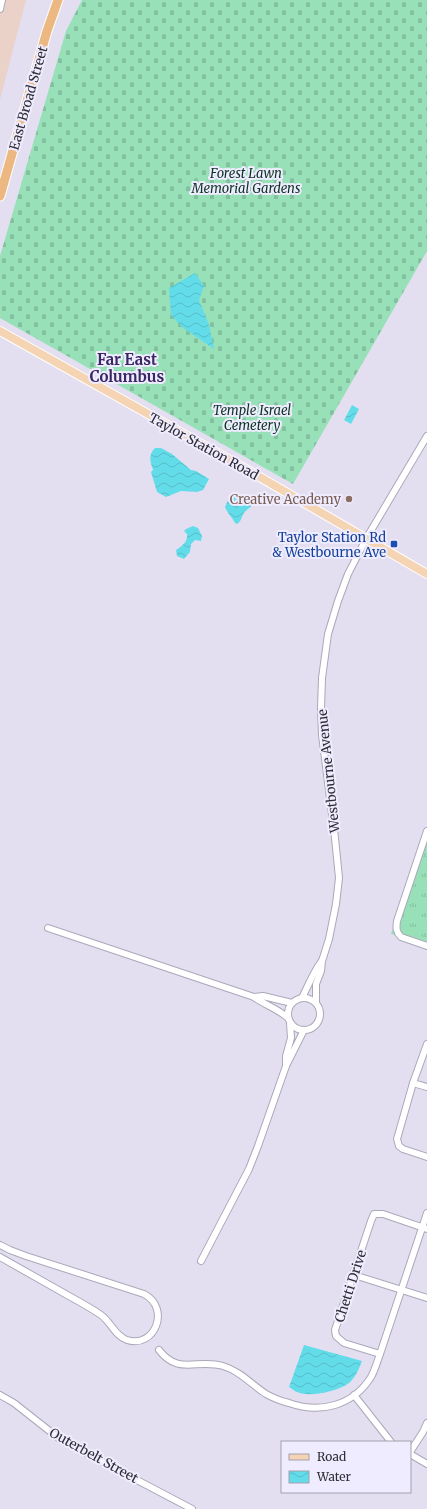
<svg xmlns="http://www.w3.org/2000/svg" width="427" height="1509" viewBox="0 0 427 1509" font-family="Merriweather,serif">
  <style>
    .medical { fill: #ead2c9 }
    .grass { fill: url(#grass-tufts) }
    .cemetery { fill: url(#cemetery-stones) }
    .water { fill: url(#water-waves) }
    .lines { fill: none; stroke-linecap: round; stroke-linejoin: round }
    .minor-casing { stroke: #aba8b9; stroke-width: 8 }
    .major-casing { stroke: #fff; stroke-width: 10 }
    .highway-casing { stroke: #fff; stroke-width: 11 }
    .minor { stroke: #fff; stroke-width: 6 }
    .major { stroke: #f4d4b3; stroke-width: 8 }
    .highway { stroke: #ecb780; stroke-width: 9 }
    .education-dot { fill: #8d6e63; stroke: #f0ecff; stroke-width: 1.5 }
    .transit-dot { fill: #1a4fb4; stroke: #f0ecff; stroke-width: 1.5 }
    .labels { text-anchor: middle; stroke-width: 4; stroke-linejoin: round; paint-order: stroke }
    .street-label { font-size: 13px; fill: #2e2d34; stroke: #f0ecff }
    .park-label { font-size: 13px; font-style: italic; fill: #0c3422; stroke: #f0ecff }
    .education-label { font-size: 13px; fill: #785e54; stroke: #f0ecff; text-anchor: end }
    .transit-label { font-size: 13px; fill: #164399; stroke: #f0ecff; text-anchor: end }
    .quarter-label { font-size: 15px; font-weight: bold; fill: #382762; stroke: #f0ecff }
  </style>
  <defs>
    <pattern id="grass-tufts" width="24" height="20" patternUnits="userSpaceOnUse"><rect width="24" height="20" fill="#97e0b8"/><path d="M3 7l-1-3M5 7V3M7 7l1-3M15 17l-1-3M17 17v-4M19 17l1-3" fill="none" stroke="#82c09f"/></pattern>
    <pattern id="cemetery-stones" width="16" height="16" patternUnits="userSpaceOnUse"><rect width="16" height="16" fill="#97e0b8"/><path d="M2 7V4a2 2 0 0 1 4 0v3zM10 15v-3a2 2 0 0 1 4 0v3z" fill="#82c09f"/></pattern>
    <pattern id="water-waves" width="16" height="10" patternUnits="userSpaceOnUse"><rect width="16" height="10" fill="#63dcea"/><path d="M0 5q4-4 8 0t8 0" fill="none" stroke="#56bdc9"/></pattern>
  </defs>
  <rect width="100%" height="100%" fill="#e3dff1"/>
  <!-- medical -->
  <polygon class="medical" points="0,0 26,0 0,100"/>
  <!-- grass -->
  <polygon class="grass" points="427,831 427,946 391,934"/>
  <!-- cemetery -->
  <polygon class="cemetery" points="82,0 427,0 427,251 293,484 0,318 0,256 66,31"/>
  <!-- water -->
  <g class="water">
    <polygon points="195,273 204,286 199,300 209,325 214,349 182,327 171,315 169,288"/>
    <polygon points="352,405 359,409 351,424 344,420"/>
    <path d="M155,448H161L172,454L191,470L196,471L209,479L203,490L197,492L181,491L166,497L157,492L151,472L153,470C150,461 148,455 155,448Z"/>
    <path d="M233,493L253,503C251,508 247,509 244,513C241,517 242,521 237,524L235,523C232,517 227,513 225,507L229,498Z"/>
    <path d="M193,526L198,528L202,536L201,541L195,540L191,544L190,552L184,559L177,556L176,550C182,546 188,542 187,534L184,531L186,529Z"/>
    <path d="M304,1345L362,1361C359,1369 355,1378 349,1383C338,1391 310,1398 297,1392C294,1391 291,1388 289,1387Z"/>
  </g>
  <g class="lines">
    <!-- minor casing -->
    <g class="minor-casing">
      <g id="minor">
        <polyline points="0,9 2,0"/>
        <path d="M427,831L397,921C396,928 396,932 401,937L427,946"/>
        <polyline points="48,928 254,997"/>
        <circle cx="304" cy="1014" r="16"/>
        <path d="M302,998C308,986 313,973 321,962"/>
        <polyline points="316,1003 316,984 321,971 322,961 329,939 336,904 339,878 335,838 322,735 321,708 322,678 328,634 338,601 348,574 366,539 427,436"/>
        <path d="M288,1018C278,1009 265,1005 254,997L263,996L292,1003"/>
        <polyline points="290,1023 291,1038 286,1056 286,1066 304,1030"/>
        <polyline points="427,1044 413,1083 397,1139 399,1146 403,1149 427,1157"/>
        <polyline points="413,1083 427,1087"/>
        <path d="M0,1245L10,1250L26,1256L144,1294C171,1308 155,1349 127,1340C115,1336 111,1322 101,1315C91,1308 80,1302 69,1296C46,1283 23,1270 0,1257"/>
        <polyline points="201,1261 249,1169 258,1146 286,1066"/>
        <polyline points="354,1275 427,1298"/>
        <path d="M159,1350C179,1376 197,1358 223,1366C240,1371 252,1385 266,1394C273,1398 281,1401 289,1403C320,1414 353,1406 371,1377C375,1370 377,1362 380,1354L427,1213"/>
        <polyline points="380,1354 344,1343 336,1336 335,1330 371,1221 374,1214 383,1214 427,1229"/>
        <polyline points="0,1395 14,1403 61,1440 192,1509"/>
        <polyline points="354,1395 391,1442"/>
        <polyline points="410,1452 423,1432 427,1423"/>
        <polyline points="410,1454 427,1464"/>
      </g>
    </g>
    <!-- major casing -->
    <g class="major-casing">
      <polyline id="major" points="0,331 239,465 427,574"/>
    </g>
    <!-- highway casing -->
    <g class="highway-casing">
      <polyline id="highway" points="0,196 47,31 58,0"/>
    </g>
    <!-- minor -->
    <use href="#minor" class="minor"/>
    <!-- major -->
    <use href="#major" class="major"/>
    <!-- highway -->
    <use href="#highway" class="highway"/>
  </g>
  <!-- markers -->
  <circle class="education-dot" cx="349" cy="499" r="4"/>
  <rect class="transit-dot" x="390" y="540" width="8" height="8" rx="2"/>
  <g class="labels">
    <!-- street labels -->
    <g class="street-label">
      <text transform="translate(28 98) rotate(-74)" y="5">East Broad Street</text>
      <text transform="translate(204 446) rotate(29)" y="5">Taylor Station Road</text>
      <text transform="translate(328 771) rotate(-96)" y="5">Westbourne Avenue</text>
      <text transform="translate(350 1286) rotate(-72)" y="5">Chetti Drive</text>
      <text transform="translate(94 1455) rotate(29)" y="5">Outerbelt Street</text>
    </g>
    <!-- park labels -->
    <g class="park-label">
      <text x="246" y="178">Forest Lawn<tspan x="246" dy="15">Memorial Gardens</tspan></text>
      <text x="252" y="415">Temple Israel<tspan x="252" dy="15">Cemetery</tspan></text>
    </g>
    <!-- education labels -->
    <g class="education-label">
      <text x="341" y="504">Creative Academy</text>
    </g>
    <!-- transit labels -->
    <g class="transit-label">
      <text x="386" y="542">Taylor Station Rd<tspan x="386" dy="15">&amp; Westbourne Ave</tspan></text>
    </g>
    <!-- quarter labels -->
    <g class="quarter-label">
      <text x="127" y="365">Far East<tspan x="127" dy="17">Columbus</tspan></text>
    </g>
  </g>
  <!-- legend -->
  <rect x="281" y="1441" width="130" height="52" fill="#f0ecff" stroke="#a2a0ae"/>
  <rect x="289" y="1454" width="20" height="6" fill="#f4d4b3" stroke="#a2a0ae"/>
  <text x="317" y="1461" font-size="12" fill="#2e2d34">Road</text>
  <rect x="289" y="1471" width="20" height="12" fill="url(#water-waves)" stroke="#a2a0ae"/>
  <text x="317" y="1481" font-size="12" fill="#2e2d34">Water</text>
</svg>
